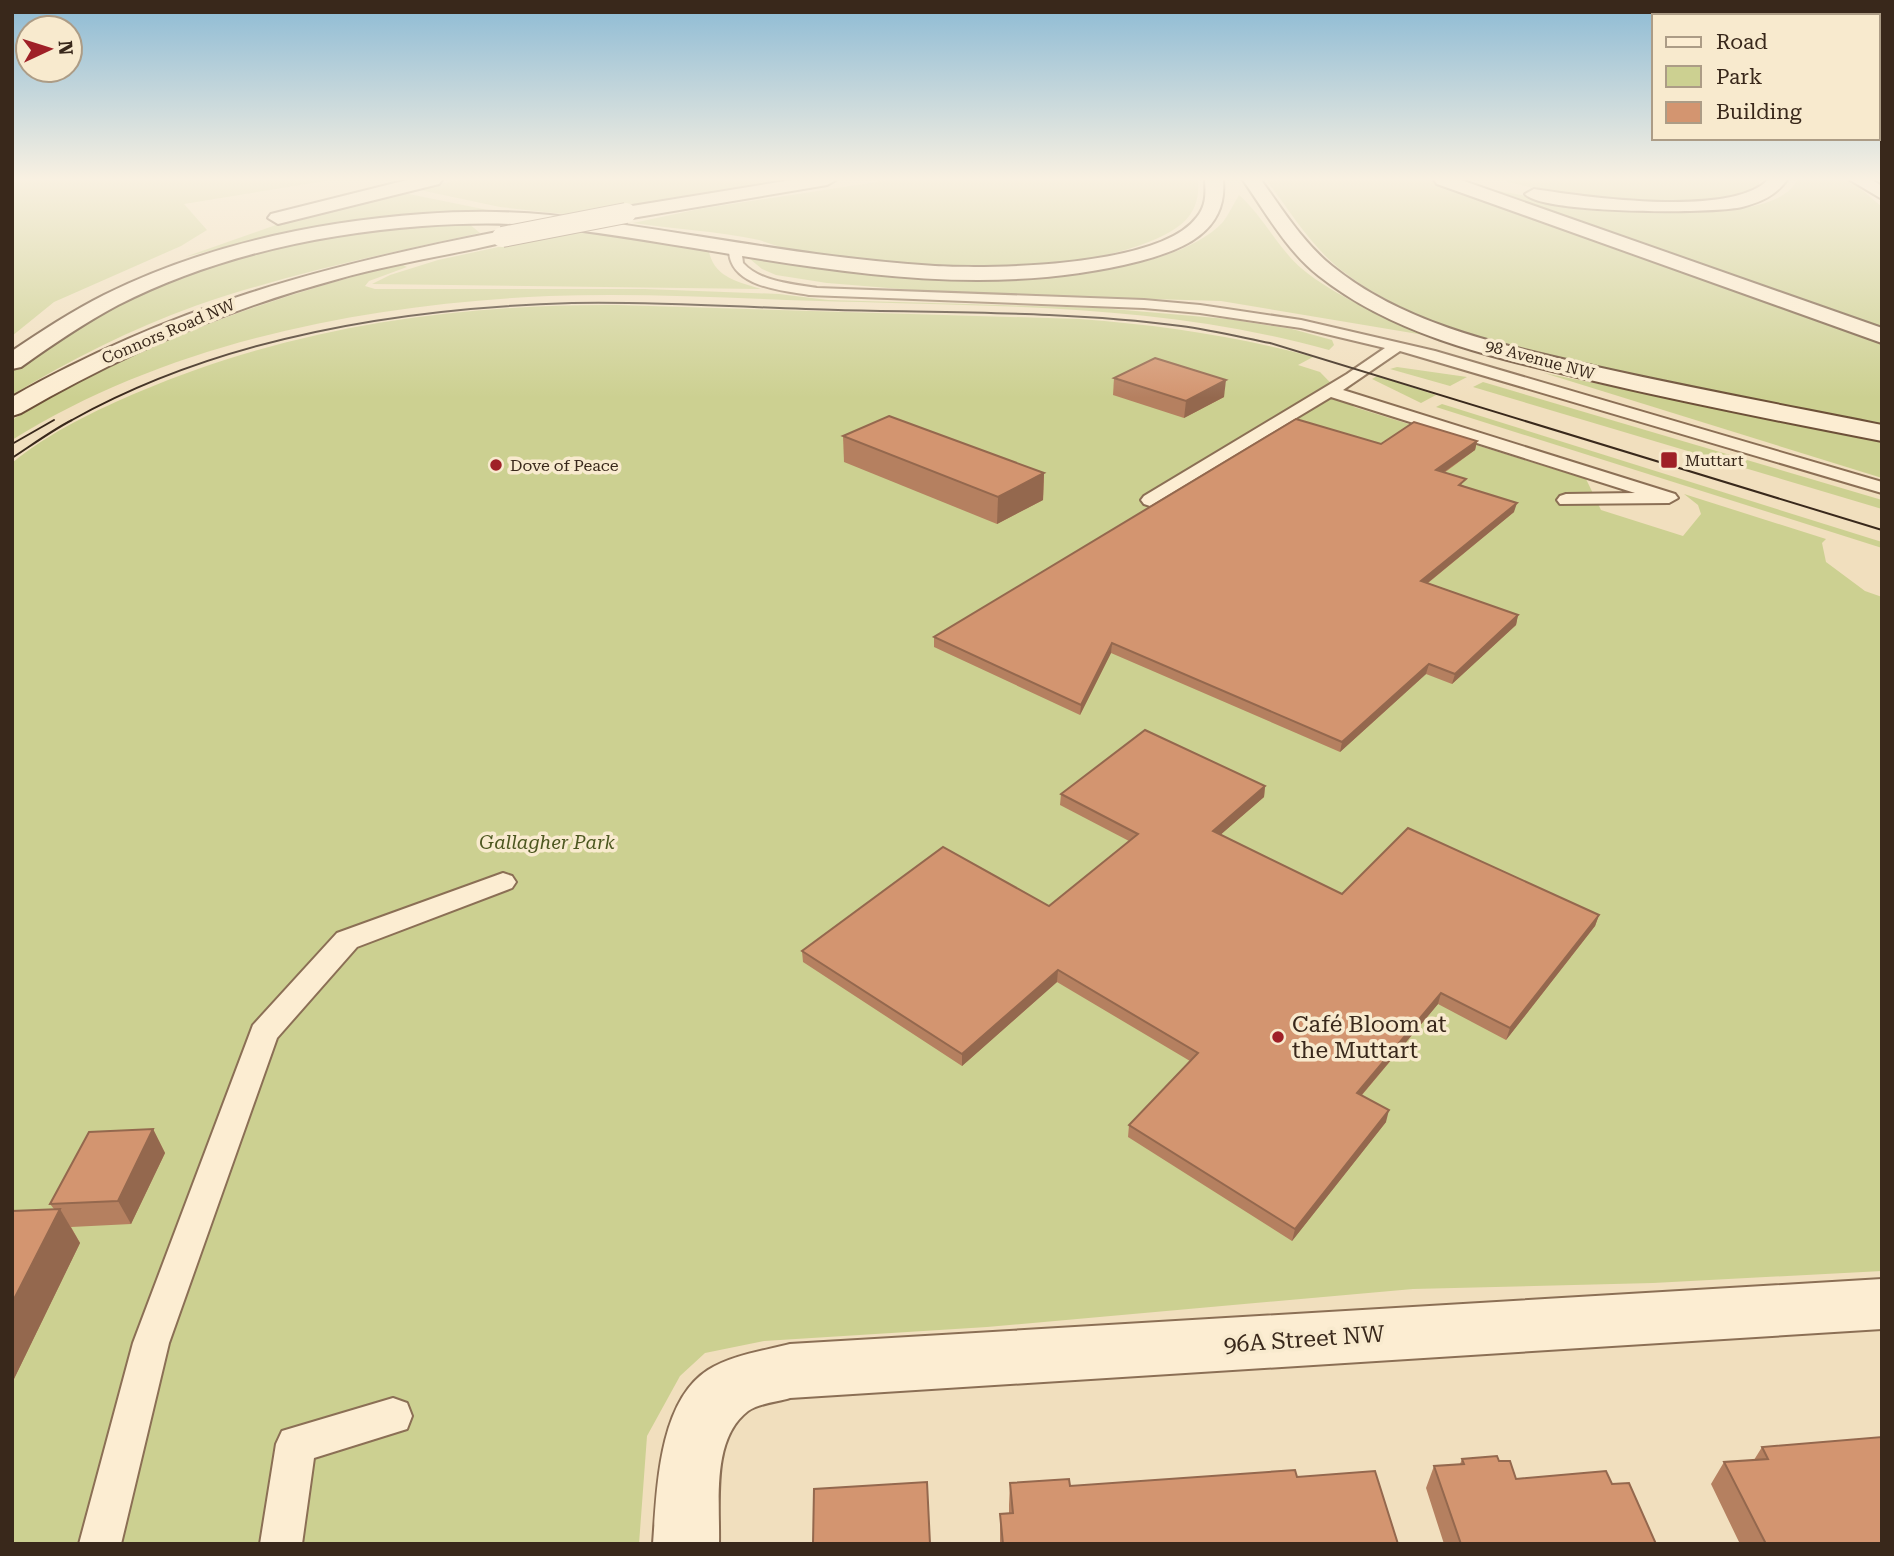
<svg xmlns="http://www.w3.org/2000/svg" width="1894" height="1556" viewBox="0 0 1894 1556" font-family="'Roboto Serif',serif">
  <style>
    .green { fill: #ccd091 }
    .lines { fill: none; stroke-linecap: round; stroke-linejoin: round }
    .lane-casing { stroke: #8b6f55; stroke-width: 4 }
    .street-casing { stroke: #8b6f55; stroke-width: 4 }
    .secondary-casing { stroke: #6d5038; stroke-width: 4 }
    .lane { fill: #fcedd2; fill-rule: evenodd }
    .street { fill: #fcedd2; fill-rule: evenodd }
    .secondary { fill: #fcedd2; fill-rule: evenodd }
    .tram { stroke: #39281b; stroke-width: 2 }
    .secondary-bridge-casing { stroke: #6d5038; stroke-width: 22; stroke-linecap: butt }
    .secondary-bridge { stroke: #fcedd2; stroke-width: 20 }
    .wall { fill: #b58060 }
    .shaded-wall { fill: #94684e }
    .building { fill: #d39570; stroke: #94684e; stroke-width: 2 }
    .poi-dot { fill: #9f2027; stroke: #f8eace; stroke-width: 2.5 }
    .labels { text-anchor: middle; stroke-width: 7; stroke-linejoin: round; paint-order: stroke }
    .far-street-label { font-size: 16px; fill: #39281b; stroke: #f8eace }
    .far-poi-label { font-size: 16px; fill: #39281b; stroke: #f8eace; text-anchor: start }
    .park-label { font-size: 19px; font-style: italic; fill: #4c5720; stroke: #f8eace }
    .near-poi-label { font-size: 23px; fill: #39281b; stroke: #f8eace; text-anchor: start }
    .near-street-label { font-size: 23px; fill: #39281b; stroke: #f8eace }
  </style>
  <rect width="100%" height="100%" fill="#f1dfbe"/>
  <!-- green -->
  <g class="green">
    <polygon points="12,180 331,180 184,204 207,230 181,246 54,302 12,336"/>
    <polygon points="458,180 795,180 572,215 500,207 415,189"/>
    <path d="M889,180H1198C1201,215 1180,229 1151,241C1049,282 896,267 789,249C779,247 769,243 759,240C718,231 674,229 633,223L699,209Z"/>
    <path d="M1432,180L1882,342V426C1811,412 1740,397 1669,383C1566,362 1425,336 1341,270C1311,246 1290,211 1267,181Z"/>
    <path d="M1502,180H1760L1758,188C1695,216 1568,199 1502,180Z"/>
    <path d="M1797,180H1850L1882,207V327L1478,187C1533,198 1769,240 1797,180Z"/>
    <polygon points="399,192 512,215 363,221 276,235 185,257 304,215"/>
    <path d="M1239,195C1263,216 1277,247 1301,268C1337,298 1382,315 1424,335L1221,301L950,293L827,283L776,275L762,269L750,259L753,255C826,263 901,275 974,279C1038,282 1178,271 1223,222C1229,214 1234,203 1239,195Z"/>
    <path d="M468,223L480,233C384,254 287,274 195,306C131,329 70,360 12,395V371C47,346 82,321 121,302C199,262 290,239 377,228C407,224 438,225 468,223Z"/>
    <path d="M583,229L705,249L709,252C715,278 739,282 761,289L372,284L390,275L438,260Z"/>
    <path d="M401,264L407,267L369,281L365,286L375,289H645L779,294L828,300L1101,308L1228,319L1292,329L1332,340L1334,345L1329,350C1171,306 1023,307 860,302C757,300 652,292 549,296C366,304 169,342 12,440V420C134,345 264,299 401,264Z"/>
    <path d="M617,305L1080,319C1160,325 1236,336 1313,357L1298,365L1320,372L1354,407L1586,479L1601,510L1683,536L1701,514L1698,505L1684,494L1826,539L1822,543L1826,562L1865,591L1882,597V1271L1653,1283L1413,1289L987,1327L764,1341L705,1353L680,1376L647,1436L639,1544H12V463C50,432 96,410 141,391C291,327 455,304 617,305Z"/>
    <polygon points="1397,367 1467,377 1450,386 1390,369"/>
    <polygon points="1544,373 1882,441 1882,478"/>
    <polygon points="1377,376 1436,395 1421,403 1372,379"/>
    <polygon points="1483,382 1882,500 1882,509 1473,387"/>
    <polygon points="1442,404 1882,542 1882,548 1436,407"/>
  </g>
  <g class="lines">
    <!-- lane casing -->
    <g class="lane-casing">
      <g id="lane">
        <path d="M735,243L741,247L743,263C760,282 793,284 817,288L1144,300L1200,305L1301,320L1435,351L1882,482V493L1400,351L1343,390L1675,494L1678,498L1669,503L1560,504L1557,500L1560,496L1566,494L1635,493L1331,397L1150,506L1144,504L1141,500L1144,496L1347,374L1385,348L1301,328L1200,313L1144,308L809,295C779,290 727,286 729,247Z"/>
        <polygon points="503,873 512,876 516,882 512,888 357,947 277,1038 169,1343 121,1544 79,1544 133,1343 253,1025 337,933"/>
        <polygon points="393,1398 407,1403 412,1416 407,1429 314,1458 302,1544 260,1544 276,1444 282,1431"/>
      </g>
    </g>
    <!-- street casing -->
    <g class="street-casing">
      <path id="street" d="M1882,1279V1329L790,1398C778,1402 759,1403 748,1411C711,1439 720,1502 719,1544H653C657,1491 658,1402 708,1370C732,1355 763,1351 790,1344Z"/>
    </g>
    <!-- secondary casing -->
    <g class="secondary-casing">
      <g id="secondary">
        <polygon points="407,180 442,180 439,184 278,224 268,218 271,214"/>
        <polygon points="791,180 836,180 827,185 626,219 617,213 626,207"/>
        <path d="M1205,180H1223C1228,232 1182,250 1140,261C945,311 745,249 551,227C509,222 465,223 422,226C318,234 212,257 118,305C84,323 52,345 21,367L12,369V351C42,331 72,311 104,295C203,246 314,222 423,214C465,211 508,211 550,215C679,230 805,258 935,266C994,269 1160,267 1197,217C1206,206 1206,194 1205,180Z"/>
        <path d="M1243,180H1261C1283,210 1303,243 1332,266C1406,326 1506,346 1597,367C1691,388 1787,406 1882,425V441C1784,422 1687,403 1590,380C1497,358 1396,337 1319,276C1287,251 1266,213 1243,180Z"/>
        <polygon points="1434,180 1461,180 1882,328 1882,343 1437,184"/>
        <path d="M1768,180H1787C1775,196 1761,202 1742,207C1712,214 1542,214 1525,194L1534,189C1585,197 1730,218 1768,180Z"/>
        <polygon points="1850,180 1872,180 1882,186 1882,199"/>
        <path d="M502,231L509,233L512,237L509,241C452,255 394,263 338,279C226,309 121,355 21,413L12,416V397C173,306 322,266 502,231Z"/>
      </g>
    </g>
    <!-- lane -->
    <use href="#lane" class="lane"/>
    <!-- street -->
    <use href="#street" class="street"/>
    <!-- secondary -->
    <use href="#secondary" class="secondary"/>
    <!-- tram -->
    <g class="tram">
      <polyline points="12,444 54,420"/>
      <path d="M12,458C32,445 51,431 72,420C222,336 403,308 572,303C661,301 750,308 838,310C952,313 1068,311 1181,326C1211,330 1240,337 1270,343L1882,530"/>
    </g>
    <!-- secondary-bridge casing -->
    <g class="secondary-bridge-casing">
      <polyline id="secondary-bridge" points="502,237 626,213"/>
    </g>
    <!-- secondary-bridge -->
    <use href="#secondary-bridge" class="secondary-bridge"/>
  </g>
  <!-- wall -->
  <g class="wall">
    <polygon points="1114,378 1224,397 1184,418 1113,395"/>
    <polygon points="843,436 1044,473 1043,500 997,524 844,462"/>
    <polygon points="1477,441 1475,450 1444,473 1464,486 1514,512 1428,583 1518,615 1516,625 1452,684 1426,674 1340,752 1111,653 1080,715 934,647 934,637 1381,444"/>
    <polygon points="1265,786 1264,797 1220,835 1342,894 1599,915 1595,926 1506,1040 1438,1004 1362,1095 1386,1122 1292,1241 1128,1137 1129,1125 1190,1061 1057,982 962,1066 803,962 802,951 1049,906 1129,841 1060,805 1061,794"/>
    <polygon points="153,1129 165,1153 131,1224 71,1227 80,1243 12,1383 12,1211 54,1209 50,1204"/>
    <polygon points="1762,1447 1882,1544 1740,1544 1711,1484 1724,1462 1754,1460"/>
    <polygon points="1462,1459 1499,1461 1516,1479 1612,1484 1656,1544 1444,1544 1426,1488 1434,1466 1460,1464"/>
    <polygon points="1297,1477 1398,1544 1000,1544 1000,1514 1009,1513 1009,1505 1010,1483 1070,1486"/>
  </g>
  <!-- shaded-wall -->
  <g class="shaded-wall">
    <polygon points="1226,380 1224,397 1184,418 1186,401"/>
    <polygon points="1477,441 1475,450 1434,479 1436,470"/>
    <polygon points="1044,473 1043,500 997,524 998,497"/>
    <polygon points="1517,503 1514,512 1419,590 1421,581"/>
    <polygon points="1518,615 1516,625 1452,684 1455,674"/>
    <polygon points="1112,643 1111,653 1080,715 1081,705"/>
    <polygon points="1429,664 1426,674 1340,752 1342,742"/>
    <polygon points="1265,786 1264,797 1211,843 1213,831"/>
    <polygon points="1599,915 1595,926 1506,1040 1510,1028"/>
    <polygon points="1058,970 1057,982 962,1066 962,1054"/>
    <polygon points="1441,993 1438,1004 1354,1104 1357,1093"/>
    <polygon points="1389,1110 1386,1122 1292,1241 1295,1229"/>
    <polygon points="153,1129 165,1153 131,1224 118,1201"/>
    <polygon points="60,1209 80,1243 12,1383 12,1303"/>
  </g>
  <!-- building -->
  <g class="building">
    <polygon points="1155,358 1226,380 1186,401 1114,378"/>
    <polygon points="889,416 1044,473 998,497 843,436"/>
    <polygon points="1296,419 1381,444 1414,422 1477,441 1436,470 1466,479 1459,485 1517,503 1421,581 1518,615 1455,674 1429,664 1342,742 1112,643 1081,705 934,637"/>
    <polygon points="1145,730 1265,786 1213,831 1342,894 1408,828 1599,915 1510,1028 1441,993 1357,1093 1389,1110 1295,1229 1129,1125 1198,1053 1058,970 962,1054 802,951 943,847 1049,906 1138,834 1061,794"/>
    <polygon points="153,1129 118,1201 50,1204 89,1132"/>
    <polygon points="60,1209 12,1303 12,1211"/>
    <polygon points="1882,1437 1882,1544 1766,1544 1724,1462 1768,1459 1762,1447"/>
    <polygon points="1497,1456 1499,1461 1510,1461 1516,1479 1606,1471 1612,1484 1629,1483 1656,1544 1461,1544 1434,1466 1464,1464 1462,1459"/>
    <polygon points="1295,1470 1297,1477 1375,1471 1398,1544 1003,1544 1000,1514 1013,1513 1010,1483 1069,1479 1070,1486"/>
    <polygon points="927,1482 930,1544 813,1544 814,1489"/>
  </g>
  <!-- sky -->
  <linearGradient id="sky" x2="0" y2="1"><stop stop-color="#8cbad4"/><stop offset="0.45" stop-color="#f9f1e2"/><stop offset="1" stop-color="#f9f1e2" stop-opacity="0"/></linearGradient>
  <rect width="1894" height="398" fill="url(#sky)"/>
  <!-- markers -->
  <g class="poi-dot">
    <rect x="1660" y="451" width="18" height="18" rx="3.5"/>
    <circle cx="496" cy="465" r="7"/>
    <circle cx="1278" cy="1037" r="7"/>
  </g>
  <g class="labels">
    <!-- far-street labels -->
    <g class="far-street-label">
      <text transform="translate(168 331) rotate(-23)" y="6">Connors Road NW</text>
      <text transform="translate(1540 359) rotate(15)" y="6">98 Avenue NW</text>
    </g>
    <!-- far-poi labels -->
    <g class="far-poi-label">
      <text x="1685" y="466">Muttart</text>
      <text x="510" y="471">Dove of Peace</text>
    </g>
    <!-- park labels -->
    <g class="park-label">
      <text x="547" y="849">Gallagher Park</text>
    </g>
    <!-- near-poi labels -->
    <g class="near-poi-label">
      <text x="1292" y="1032">Café Bloom at<tspan x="1292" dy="26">the Muttart</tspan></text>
    </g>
    <!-- near-street labels -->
    <g class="near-street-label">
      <text transform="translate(1304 1339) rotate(-4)" y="8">96A Street NW</text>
    </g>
  </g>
  <!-- border -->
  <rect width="1894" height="1556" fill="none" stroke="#39281b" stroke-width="28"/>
  <!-- legend -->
  <rect x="1652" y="14" width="228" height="126" fill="#f8eace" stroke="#ac9c86" stroke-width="2"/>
  <rect x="1666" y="37" width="35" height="10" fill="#fcedd2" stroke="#ac9c86" stroke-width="2"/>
  <text x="1716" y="49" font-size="21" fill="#39281b">Road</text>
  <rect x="1666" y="66" width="35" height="21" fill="#ccd091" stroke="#ac9c86" stroke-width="2"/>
  <text x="1716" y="84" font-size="21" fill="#39281b">Park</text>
  <rect x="1666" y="102" width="35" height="21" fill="#d39570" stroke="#ac9c86" stroke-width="2"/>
  <text x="1716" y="119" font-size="21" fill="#39281b">Building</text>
  <!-- north arrow -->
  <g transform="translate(49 49) rotate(86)"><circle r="33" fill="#f8eace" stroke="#ac9c86" stroke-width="2"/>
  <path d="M0-5L12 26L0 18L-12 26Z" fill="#9f2027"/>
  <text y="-10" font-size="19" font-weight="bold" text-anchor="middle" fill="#39281b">N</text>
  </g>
</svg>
